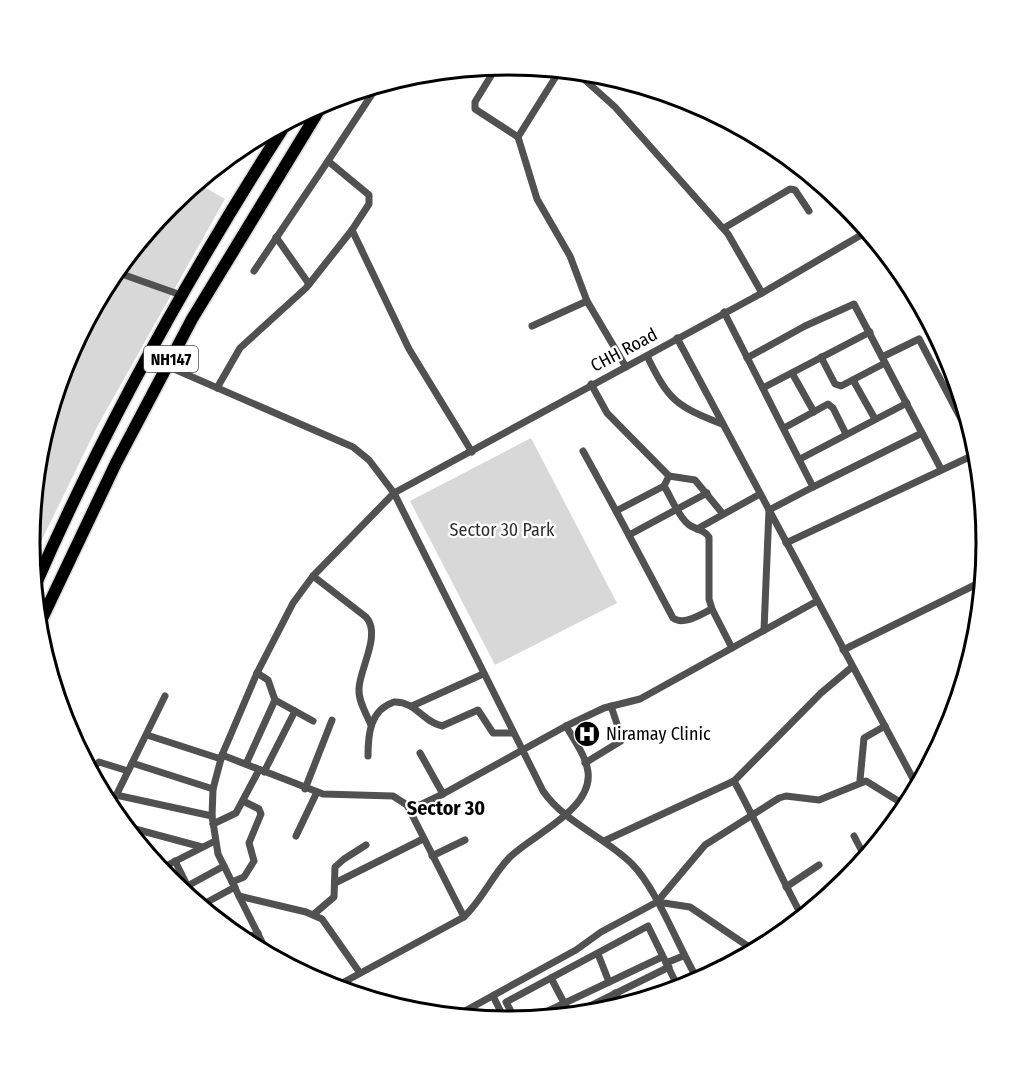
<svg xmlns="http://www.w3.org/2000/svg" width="1017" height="1087" viewBox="0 0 1017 1087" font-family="'Fira Sans Condensed',sans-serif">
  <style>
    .green { fill: #d8d8d8 }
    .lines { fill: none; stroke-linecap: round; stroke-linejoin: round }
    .highway-casing { stroke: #dbdbdb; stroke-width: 15 }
    .street { stroke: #515151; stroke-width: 7 }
    .highway { stroke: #000; stroke-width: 12 }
    .labels { text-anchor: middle; stroke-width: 4.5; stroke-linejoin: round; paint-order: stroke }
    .shield { fill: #fff; stroke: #4c4c4c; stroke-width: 1.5 }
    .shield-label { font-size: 16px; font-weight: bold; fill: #000 }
    .street-label { font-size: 18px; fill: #000; stroke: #fff }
    .park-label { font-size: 18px; fill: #2f2f2f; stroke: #fff }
    .poi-label { font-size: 18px; fill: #000; stroke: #fff; text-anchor: start }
    .neighbourhood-label { font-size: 20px; font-weight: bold; fill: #000; stroke: #fff }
    .rim { fill: none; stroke: #000; stroke-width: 3 }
  </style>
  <rect width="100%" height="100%" fill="#fff"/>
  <!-- green -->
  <g class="green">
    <polygon points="197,183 225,199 97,427 32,560 30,543 39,450 67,360 111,277 170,205"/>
    <polygon points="531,438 617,603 495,665 410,501"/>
  </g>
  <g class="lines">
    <!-- highway casing -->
    <g class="highway-casing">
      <g id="highway">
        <path d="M34,588C105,425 191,271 287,122"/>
        <polyline points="38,627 116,463 192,319 324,102"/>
      </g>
    </g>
    <!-- street -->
    <g class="street">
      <polyline points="497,66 475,102 475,109 518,137 537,199 570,256 587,301"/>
      <polyline points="576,72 615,107 728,234 762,293"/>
      <polyline points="266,133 276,139"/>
      <polyline points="518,137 560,70"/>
      <polyline points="328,161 378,85"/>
      <polyline points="724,228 790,189 795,190 809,211"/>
      <polyline points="352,230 409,349 472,452"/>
      <polyline points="276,237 309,284"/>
      <polyline points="116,272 181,295"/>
      <polyline points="724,312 813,487 769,510 764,630"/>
      <polyline points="532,326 587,301 626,367"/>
      <polyline points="677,338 918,788"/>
      <path d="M647,356C669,401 676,406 722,424"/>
      <polyline points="821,357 835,384 841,386 885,363"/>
      <polyline points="882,357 919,339 978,451"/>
      <polyline points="747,358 805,326 854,304 941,469"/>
      <path d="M167,366L353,447L369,460L394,493L543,791C565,823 605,837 632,864C657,889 679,949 699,982"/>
      <polyline points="792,373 814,412"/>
      <polyline points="853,380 875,419"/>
      <path d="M591,384L607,413L669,476L664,486L616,511L673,618C684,626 701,614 712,609L732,648L817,601"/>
      <polyline points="217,388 240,348 306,288 352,230 369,204 369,195 328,161 254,271"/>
      <polyline points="763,388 870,332"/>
      <polyline points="784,428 828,404 833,408 846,434"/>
      <polyline points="583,451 616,511"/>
      <polyline points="800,459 907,403"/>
      <polyline points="669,476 695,480 723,514"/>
      <path d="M664,486C671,497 678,516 688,524C695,530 704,529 709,537V599L712,609"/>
      <polyline points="813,487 922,433"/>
      <polyline points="697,529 760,494"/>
      <polyline points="629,535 707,493"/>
      <polyline points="786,543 978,453"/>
      <path d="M313,576L366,617C382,634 359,670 359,689C358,701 367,715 371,725"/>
      <polyline points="843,650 983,581"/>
      <polyline points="275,700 313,721"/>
      <polyline points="412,706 483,674"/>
      <polyline points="147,735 221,759"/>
      <polyline points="420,753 443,794"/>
      <polyline points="222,755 323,794 393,796 407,805 464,917"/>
      <path d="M368,756C368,734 370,710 394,702C415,701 423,722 442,726L478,710L493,733H512"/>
      <polyline points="132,763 213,789"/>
      <polyline points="585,763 621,741 621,736 611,706"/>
      <polyline points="246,764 275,700 268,680 257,673"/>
      <polyline points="90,770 99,762 128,771"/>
      <polyline points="264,772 295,711"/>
      <polyline points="860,780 864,738 885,726"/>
      <path d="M734,781C759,826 778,873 803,918"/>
      <polyline points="305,789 332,720"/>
      <polyline points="116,795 212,816"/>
      <polyline points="407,805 420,805 443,794 566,726 604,708 640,699 732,648"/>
      <polyline points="110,808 165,696"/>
      <polyline points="213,824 236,813 259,770"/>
      <polyline points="124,826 202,847"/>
      <polyline points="296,836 317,792"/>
      <polyline points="854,836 866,859"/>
      <polyline points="604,841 734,781 821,693 852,667"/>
      <polyline points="432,856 465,840"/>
      <polyline points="175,861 196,903"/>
      <polyline points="160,869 215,841"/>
      <polyline points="232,882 244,877 254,861 249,843 261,814 259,809 243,801"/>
      <polyline points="335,883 423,839"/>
      <polyline points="786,887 819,865"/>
      <polyline points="180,890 224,866"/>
      <polyline points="239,896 306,912 322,919 360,973"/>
      <polyline points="657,902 690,907 755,951"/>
      <polyline points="200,906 235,887"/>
      <polyline points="314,914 334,897 335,867 344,859 366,845"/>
      <polyline points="242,941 258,933"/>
      <polyline points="598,954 609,982"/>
      <polyline points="269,956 218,854 212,816 213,789 222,755 257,673 293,603 313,576 394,493 762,293 868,231"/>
      <polyline points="666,963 683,956"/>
      <polyline points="551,978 571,1016"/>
      <path d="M333,988L464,917C482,900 492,876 509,858C530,836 593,810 588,772C586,756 574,740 566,726"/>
      <polyline points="615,993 623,1006"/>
      <polyline points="493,996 506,1022"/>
      <polyline points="570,1016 669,967"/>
      <polyline points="454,1017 576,950 601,932 657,902 705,845 779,798 786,796 819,800 866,781 908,807"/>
      <polyline points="529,1020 662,957"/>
      <polyline points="516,1021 506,1002 648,926 679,989"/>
    </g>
    <!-- highway -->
    <use href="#highway" class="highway"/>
  </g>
  <!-- icons -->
  <defs>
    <g id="hospital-disc" transform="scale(1.35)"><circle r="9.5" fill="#000" stroke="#fff"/><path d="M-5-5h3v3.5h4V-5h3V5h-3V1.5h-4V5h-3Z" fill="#fff"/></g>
  </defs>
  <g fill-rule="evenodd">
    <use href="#hospital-disc" x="587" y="734"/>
  </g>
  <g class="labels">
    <!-- shield labels -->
    <rect class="shield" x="144" y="346" width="54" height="26" rx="4.5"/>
    <g class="shield-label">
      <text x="171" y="365">NH147</text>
    </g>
    <!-- street labels -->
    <g class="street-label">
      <text transform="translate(624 350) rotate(-28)" y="6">CHH Road</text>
    </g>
    <!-- park labels -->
    <g class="park-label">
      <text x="502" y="536">Sector 30 Park</text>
    </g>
    <!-- poi labels -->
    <g class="poi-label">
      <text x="606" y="740">Niramay Clinic</text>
    </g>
    <!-- neighbourhood labels -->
    <g class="neighbourhood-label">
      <text x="446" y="815">Sector 30</text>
    </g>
  </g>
  <!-- crop -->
  <path d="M0 0H1017V1087H0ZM40 543a468 468 0 1 1 936 0a468 468 0 1 1-936 0Z" fill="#fff" fill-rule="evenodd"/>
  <path class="rim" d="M40 543a468 468 0 1 1 936 0a468 468 0 1 1-936 0Z"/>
</svg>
